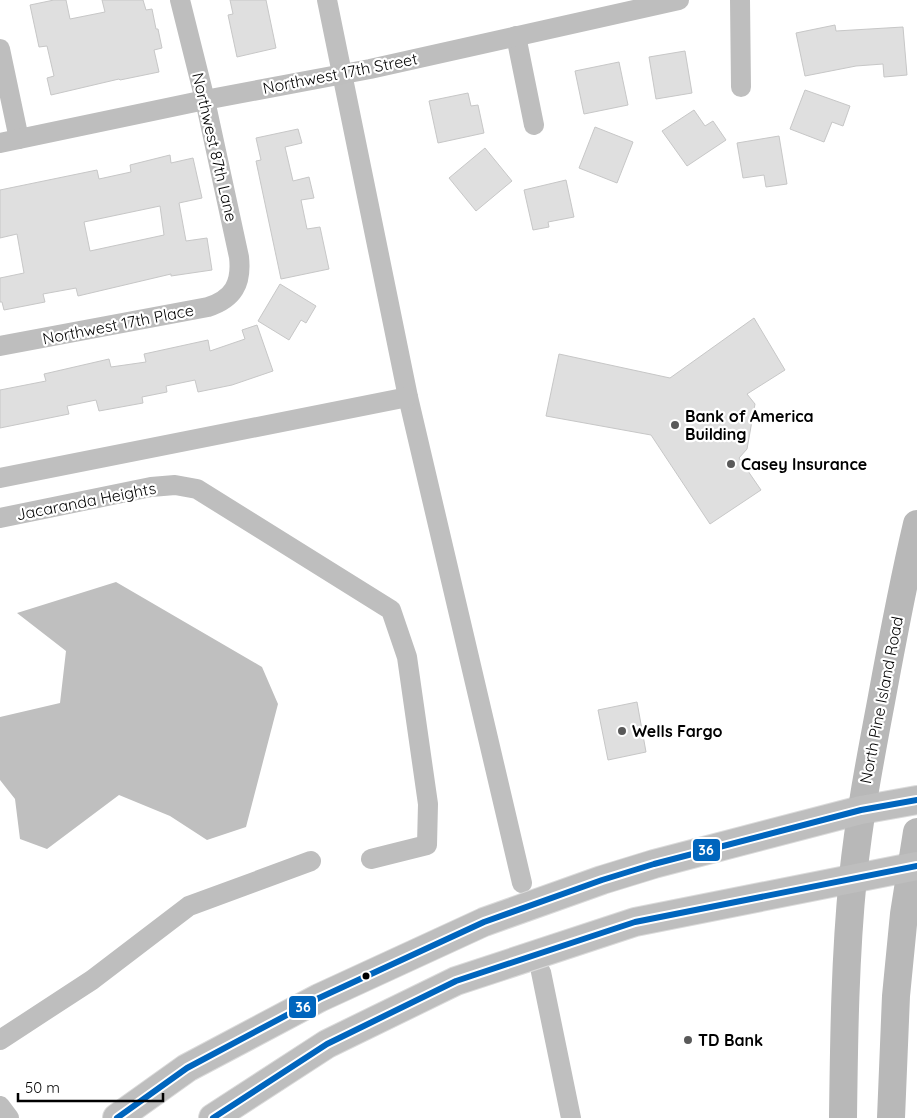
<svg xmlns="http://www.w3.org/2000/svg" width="917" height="1118" viewBox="0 0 917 1118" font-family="Quicksand,sans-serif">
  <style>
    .water { fill: #bfbfbf }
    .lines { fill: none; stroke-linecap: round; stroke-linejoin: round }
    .canal { stroke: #bfbfbf; stroke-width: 20 }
    .building { fill: #dfdfdf; stroke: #c7c7c7; fill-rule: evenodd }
    .trunk-casing { stroke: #dbdbdb; stroke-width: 30 }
    .minor { stroke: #bebebe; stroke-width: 20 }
    .secondary { stroke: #b8b8b8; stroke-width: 28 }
    .trunk { stroke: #bebebe; stroke-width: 28 }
    .bus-1-casing { stroke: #fff; stroke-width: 10 }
    .bus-1 { stroke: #0065bd; stroke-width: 6 }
    .poi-dot { fill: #595959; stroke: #fff; stroke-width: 2 }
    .bus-dot { fill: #000; stroke: #fff; stroke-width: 2 }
    .labels { text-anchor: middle; stroke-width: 4.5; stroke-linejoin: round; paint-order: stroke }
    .street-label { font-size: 16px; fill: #000; stroke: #fff }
    .poi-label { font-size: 16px; font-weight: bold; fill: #000; stroke: #fff; text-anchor: start }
    .line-badge { stroke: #fff; stroke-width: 2 }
    .badge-label { font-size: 14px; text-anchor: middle; font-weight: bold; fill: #fff }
  </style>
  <rect width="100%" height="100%" fill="#fff"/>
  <!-- water -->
  <polygon class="water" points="116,582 262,667 278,704 246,827 207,840 170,816 119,795 47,849 20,839 15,799 0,780 0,717 60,703 66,651 17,613"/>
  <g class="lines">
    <!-- canal -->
    <g class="canal">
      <polyline points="327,0 408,397 522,883"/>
      <polyline points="0,478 408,397"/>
      <polyline points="541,972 571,1118"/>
    </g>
  </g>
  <!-- building -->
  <g class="building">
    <polygon points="54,0 66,0 70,19 105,12 102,0 143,0 146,10 152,9 156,29 158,29 162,48 154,50 159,72 120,80 119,79 51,95 47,78 54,76 47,46 39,47 30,5"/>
    <polygon points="230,0 266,0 276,48 237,57 228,15 233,14"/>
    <polygon points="835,25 836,31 903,27 907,75 884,77 883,64 856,66 805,76 796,33"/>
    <polygon points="685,51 692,93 656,99 649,57"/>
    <polygon points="619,62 628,105 584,114 575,71"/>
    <polygon points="805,90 850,106 843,126 832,122 824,142 790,129"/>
    <polygon points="468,93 471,106 478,105 484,133 438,143 429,101"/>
    <polygon points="694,110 705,126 713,121 726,140 687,166 662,131"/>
    <polygon points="595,127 633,142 617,183 579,168"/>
    <polygon points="298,129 302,143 285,147 293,181 309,177 314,198 301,200 307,229 320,227 329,269 281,279 256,161 261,160 256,138"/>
    <polygon points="779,136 787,184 766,187 764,175 743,178 737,143"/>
    <polygon points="485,148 512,181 476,211 449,178"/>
    <path d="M170,155L171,163L193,158L202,198L179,203L186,241L207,238L212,270L171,276V274L78,296L76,288L43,294L45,302L4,310L2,302H0V278L24,273L17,234L0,238V190L97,170L99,179L131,172L130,165ZM160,206L164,235L90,251L84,222Z"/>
    <polygon points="566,180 574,217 548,222 549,227 533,230 524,190"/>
    <polygon points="280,284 316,306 306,323 301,320 289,340 258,321"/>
    <polygon points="754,318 785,370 747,394 755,404 747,449 739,458 761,490 710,524 651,435 546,416 559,354 670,378"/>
    <polygon points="257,325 273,371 232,385 198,392 195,380 166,386 167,392 142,397 143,403 99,411 96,400 67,406 69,414 0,428 0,390 46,381 44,374 109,359 111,367 146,362 144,354 208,340 210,351 245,339 242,330"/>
    <polygon points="637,702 646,752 608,760 598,710"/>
  </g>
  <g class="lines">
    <!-- trunk casing -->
    <g class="trunk-casing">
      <g id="trunk">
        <polyline points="117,1118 187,1068 319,998 484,922 602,880 654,864 861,810 917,800"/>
        <polyline points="213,1118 327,1044 456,981 635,922 917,866"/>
      </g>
    </g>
    <!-- minor -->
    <g class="minor">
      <polyline points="740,0 741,87"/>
      <polyline points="516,36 534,125"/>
      <polyline points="0,49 19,139"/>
      <polyline points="0,143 205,100 370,69 679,0"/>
      <path d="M0,346L208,307C233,299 242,284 239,257L205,100L180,0"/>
      <polyline points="0,518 151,487 175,485 197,489 391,610 407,657 428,804 427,845 371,859"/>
      <polyline points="0,1040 92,980 189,906 311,861"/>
      <polyline points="0,1106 9,1118"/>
    </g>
    <!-- secondary -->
    <g class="secondary">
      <path d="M843,1118C844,1038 845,957 853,877C859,818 870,760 881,702C892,642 903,583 917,524"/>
      <polyline points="891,1118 896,996 904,914 917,832"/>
    </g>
    <!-- trunk -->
    <use href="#trunk" class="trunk"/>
    <!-- bus-1 casing -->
    <g class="bus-1-casing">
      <g id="bus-1">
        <polyline points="117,1118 187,1068 319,998 484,922 602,880 654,864 861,810 917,800"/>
        <polyline points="213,1118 327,1044 456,981 635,922 917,866"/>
      </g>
    </g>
    <!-- bus-1 -->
    <use href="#bus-1" class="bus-1"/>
  </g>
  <!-- markers -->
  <g class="poi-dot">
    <circle cx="675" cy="425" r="5"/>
    <circle cx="731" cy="464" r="5"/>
    <circle cx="622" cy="731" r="5"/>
    <circle cx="688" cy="1040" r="5"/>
  </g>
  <circle class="bus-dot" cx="366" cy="976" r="4.5"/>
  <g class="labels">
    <!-- street labels -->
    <g class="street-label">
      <text transform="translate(340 73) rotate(-11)" y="6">Northwest 17th Street</text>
      <text transform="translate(215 147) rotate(77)" y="6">Northwest 87th Lane</text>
      <text transform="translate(118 324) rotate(-11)" y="6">Northwest 17th Place</text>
      <text transform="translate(86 501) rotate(-11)" y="6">Jacaranda Heights</text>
      <text transform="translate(881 700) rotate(-79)" y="6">North Pine Island Road</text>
    </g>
    <!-- poi labels -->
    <g class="poi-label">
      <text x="685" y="422">Bank of America<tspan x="685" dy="18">Building</tspan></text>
      <text x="741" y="470">Casey Insurance</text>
      <text x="632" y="737">Wells Fargo</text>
      <text x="698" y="1046">TD Bank</text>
    </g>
  </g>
  <g class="line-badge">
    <rect x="692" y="838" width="29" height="24" rx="5" fill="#0065bd"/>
    <rect x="288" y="995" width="29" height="24" rx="5" fill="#0065bd"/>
  </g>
  <g class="badge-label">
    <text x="706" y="855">36</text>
    <text x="303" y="1012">36</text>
  </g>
  <!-- scale -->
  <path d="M18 1093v8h145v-8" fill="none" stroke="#000000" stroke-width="2.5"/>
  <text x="25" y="1093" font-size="15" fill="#000000" stroke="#ffffff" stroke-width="4" paint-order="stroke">50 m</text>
</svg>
